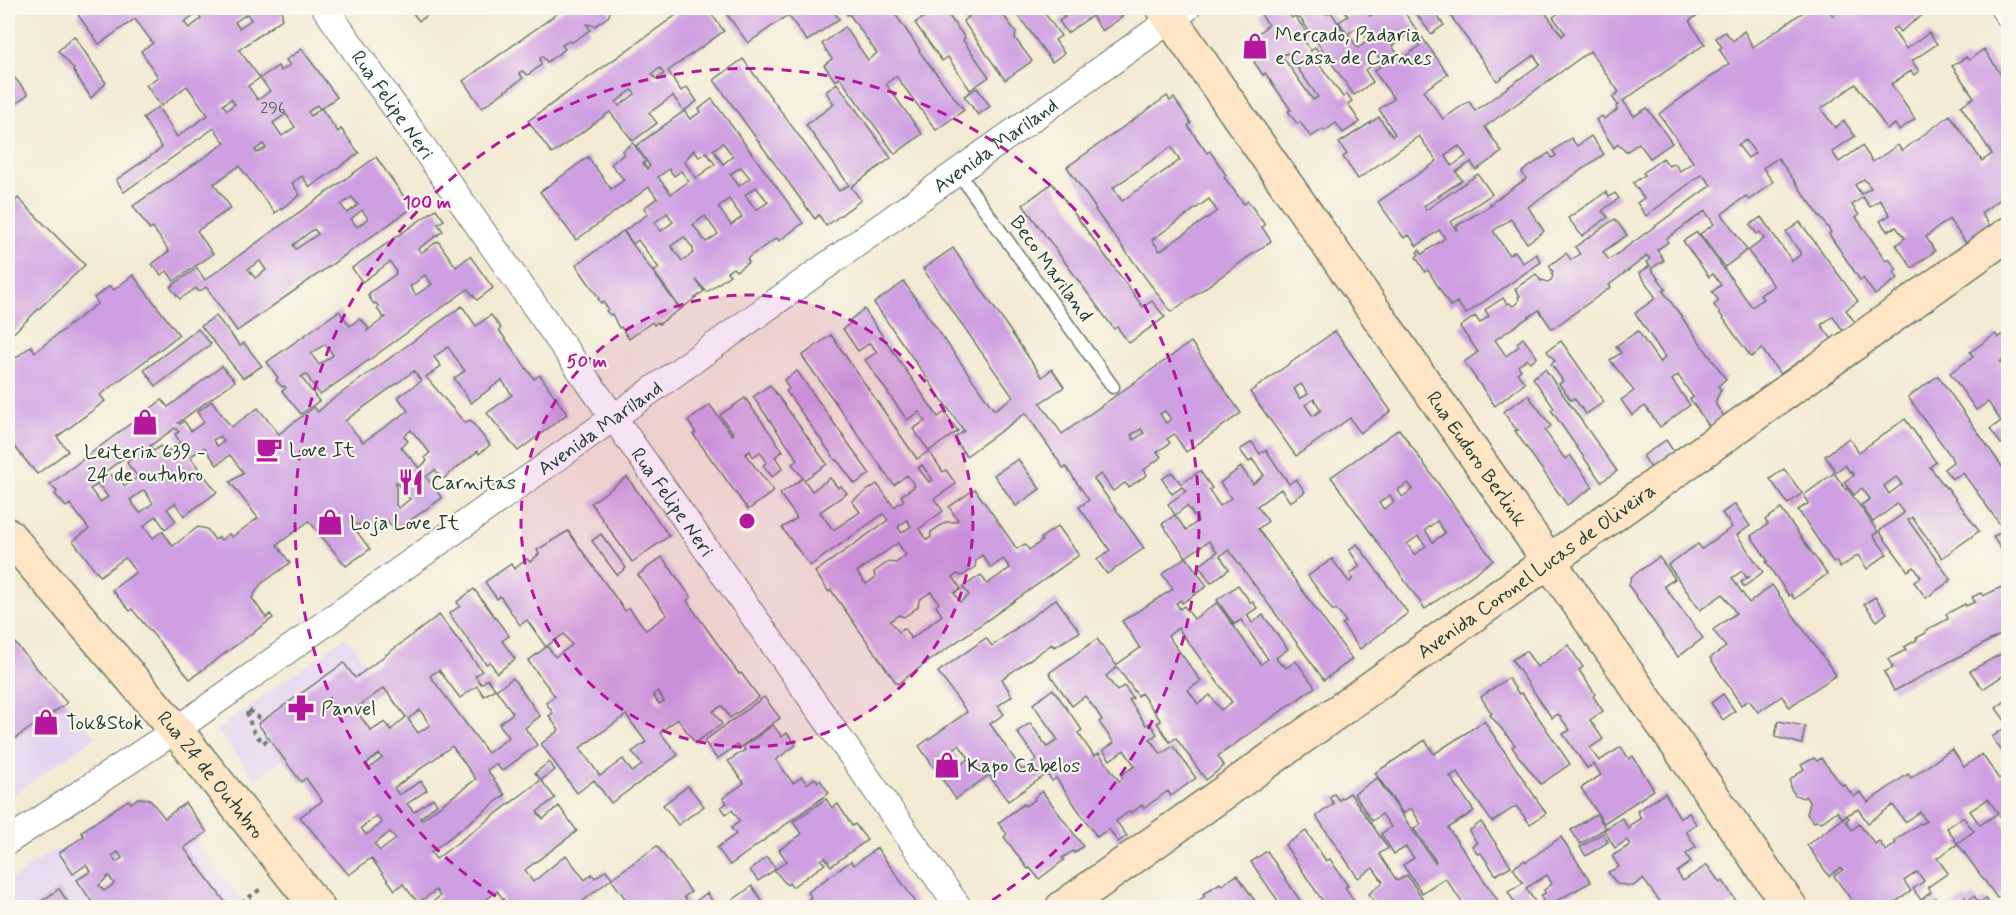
<svg xmlns="http://www.w3.org/2000/svg" width="2016" height="915" viewBox="0 0 2016 915" font-family="Mynerve,sans-serif">
  <style>
    .built { fill: #e4d3f2 }
    .building { fill: #ce9fe2; fill-rule: evenodd }
    .lines { fill: none; stroke-linecap: round; stroke-linejoin: round }
    .lane-casing { stroke: #6a7a6c; stroke-width: 15 }
    .street-casing { stroke: #6a7a6c; stroke-width: 28 }
    .secondary-casing { stroke: #6a7a6c; stroke-width: 36 }
    .path { stroke: #6a7a6c; stroke-width: 4; stroke-dasharray: 4.5 4.5; stroke-linecap: butt }
    .lane { stroke: #fff; stroke-width: 12 }
    .street { stroke: #fff; stroke-width: 26 }
    .secondary { stroke: #fde5c5; stroke-width: 33 }
    .ring { fill: none; stroke: #b5179e; stroke-width: 3; stroke-dasharray: 10 8 }
    .labels { text-anchor: middle; stroke-width: 4.5; stroke-linejoin: round; paint-order: stroke }
    .number-label { font-size: 16px; fill: #4b5660 }
    .poi-label { font-size: 20px; fill: #1f3d34; stroke: #fbf7ec; text-anchor: start }
    .street-label { font-size: 20px; fill: #1f3d34; stroke: #fbf7ec }
    .centre { fill: #b5179e; stroke: #fbf7ec; stroke-width: 3 }
    .ring-label { font-size: 18px; text-anchor: middle; font-weight: bold; fill: #b5179e; stroke: #fbf7ec; stroke-width: 4.5; stroke-linejoin: round; paint-order: stroke }
  </style>
  <rect width="100%" height="100%" fill="#fbf7ec"/>
  <filter id="ink" filterUnits="userSpaceOnUse"><feTurbulence type="fractalNoise" baseFrequency=".0167" numOctaves="2"/><feDisplacementMap in="SourceGraphic" scale="12" xChannelSelector="R" yChannelSelector="G"/><feConvolveMatrix kernelMatrix="1 2 1 2 8 2 1 2 1" color-interpolation-filters="sRGB"/></filter>
  <filter id="wash" filterUnits="userSpaceOnUse"><feTurbulence type="fractalNoise" baseFrequency=".008" numOctaves="4" result="noise"/><feDisplacementMap in="SourceGraphic" scale="24" xChannelSelector="R" yChannelSelector="G"/><feGaussianBlur stdDeviation="1.35" result="paint"/><feColorMatrix in="noise" values="0 0 0 0 0 0 0 0 0 0 0 0 0 0 0 0 0 1.4 0 .05"/><feComposite in="paint" operator="in"/></filter>
  <g filter="url(#wash)">
    <rect width="100%" height="100%" fill="#f4ead4"/>
    <!-- built -->
    <g class="built">
      <polygon points="8,635 96,737 8,798"/>
      <polygon points="346,637 384,688 255,779 216,730"/>
      <polygon points="195,840 247,907 100,908"/>
      <polygon points="56,849 96,907 8,908 8,881"/>
    </g>
    <g id="blocks">
      <!-- building -->
      <g class="building">
        <path d="M89,8H282V19L239,50L260,78L278,66L281,71L290,65L286,60L302,49L337,97L320,109L317,105L308,112L311,116L321,108L338,132L341,129L359,153L310,187L302,176L292,183L300,195L275,213L239,166L214,184L231,208L197,231L213,254L174,281L167,271L161,275L152,264L169,251L153,228L150,230L133,206L225,143L214,128L124,192L116,180L162,148L143,118L158,107L177,137L208,115L187,86L161,106L146,85L158,77L141,51L153,43L135,19L99,44L78,15ZM197,13L201,19L189,28L184,22ZM247,14L251,20L239,28L235,22ZM260,78L270,91L258,100L248,86ZM231,99L235,104L227,110L223,105ZM286,114L295,127L282,136L273,123ZM263,144L266,148L257,153L255,150Z"/>
        <polygon points="409,8 438,8 419,21"/>
        <polygon points="565,8 607,8 610,11 609,16 595,26 587,24 590,30 571,43 569,41 562,45 565,49 547,62 542,56 540,57 541,65 528,75 522,71 519,73 523,78 482,108 463,81"/>
        <path d="M686,8H707L724,31L668,71L681,91L687,87L697,101L684,111L690,119L701,112L699,109L712,99L803,223L779,241L777,238L753,254L747,259L749,262L736,271L733,268L727,272L730,275L707,292L696,280L704,291L681,309L654,272L659,268L638,240L633,244L624,231L648,214L644,208L657,198L649,187L576,240L540,192L588,157L611,189L624,180L611,164L624,154L622,151L633,143L646,161L643,163L647,169L650,166L636,146L684,111L673,96L649,113L657,123L633,141L610,112L552,154L528,121ZM660,68L664,74L656,79L652,74ZM632,90L635,94L619,106L616,102ZM723,143L733,156L723,164L713,150ZM694,150L699,157L706,152L715,164L696,178L684,161ZM741,167L750,178L739,186L730,174ZM669,169L674,176L681,171L689,181L671,194L658,177ZM756,187L768,202L756,210L745,195ZM729,199L742,217L731,225L718,207ZM667,213L673,222L661,231L654,223ZM705,216L718,234L706,242L693,225ZM684,237L693,248V253L682,261L671,246Z"/>
        <polygon points="722,8 840,8 834,12 839,19 807,41 788,15 748,43"/>
        <polygon points="842,8 891,8 920,50 919,51 964,110 936,130 896,76 886,84 922,134 895,154 840,78 835,81 824,65 832,59 822,44 845,27 868,60 877,53 849,14 847,15"/>
        <polygon points="938,8 960,8 949,16 965,38 963,40 989,77 970,90 948,57 942,61 915,23"/>
        <polygon points="962,8 998,8 1016,32 1015,38 1032,61 1005,80 963,21 969,17"/>
        <polygon points="1013,8 1041,8 1061,36 1055,40 1064,53 1052,62"/>
        <polygon points="1058,8 1124,8 1122,17 1102,31 1092,16 1067,33 1059,21 1065,17"/>
        <path d="M1267,8H1284L1292,18L1295,16L1309,35L1303,39L1311,51L1315,47L1320,54L1315,58L1343,97L1347,94L1352,101L1348,104L1360,122L1343,133L1336,123L1325,131L1323,129L1311,137L1300,122L1297,124L1288,111L1291,110L1265,73L1263,75L1254,62L1256,60L1245,44L1268,25L1260,13ZM1287,53L1318,97L1313,100L1282,56Z"/>
        <path d="M1293,8H1323L1327,14L1331,12L1345,34L1346,32L1339,22L1348,16L1342,8H1365L1370,16L1382,8H1410L1404,12L1448,74L1423,91L1443,119L1469,101L1475,111L1540,64L1534,55L1497,81L1445,8H1542L1562,36L1565,33L1553,17L1559,13L1556,8H1571L1567,10L1568,12L1575,8H1694L1699,14L1689,21L1705,44L1623,101L1634,116L1647,108L1672,143L1650,158L1639,143L1626,152L1618,144L1614,148L1596,120L1602,116L1604,119L1617,110L1616,106L1618,105L1612,97L1619,92L1590,51L1486,126L1485,127L1502,152L1476,170L1471,162L1456,172L1462,180L1424,206L1426,210L1478,174L1492,194L1451,222L1456,230L1458,229L1456,226L1492,205L1490,204L1526,179L1522,172L1549,153L1552,158L1556,156L1553,151L1571,138L1577,146L1591,136L1604,154L1528,207L1544,231L1527,243L1511,219L1493,231L1509,255L1515,251L1523,263L1536,254L1541,262L1466,314L1457,302L1450,306L1428,270L1425,272L1416,257L1419,255L1417,252L1419,250L1422,254L1445,238L1439,230L1417,246L1409,235L1404,238L1378,202L1437,161L1419,136L1358,179L1343,157L1347,154L1339,143L1379,117L1392,136L1395,134L1379,109L1394,99L1374,71L1383,64L1375,52L1365,59L1371,66L1365,70L1373,82L1354,95ZM1358,27L1368,41L1358,48L1348,34ZM1410,33L1420,46L1401,59L1392,46ZM1459,146L1466,156L1452,166L1445,155Z"/>
        <polygon points="1422,8 1431,8 1444,25 1431,34 1415,12"/>
        <path d="M1809,8H1828L1833,16L1845,8H1926L1925,13L1900,32L1897,27L1892,29L1906,49L1929,33L1937,44L1912,61L1919,71L1914,75L1911,71L1891,84L1915,119L1899,130L1895,124L1887,129L1856,84L1821,109L1835,128L1844,121L1855,136L1832,152L1839,162L1862,146L1873,162L1898,145L1902,151L1950,115L1982,161L1992,154L1961,106L1974,97L1952,66L1966,57L1969,60L1984,49L2008,85V189L2004,192L2006,195L1981,213L1990,226L1966,243L1949,219L1926,237L1935,251L1912,268L1896,245L1905,238L1896,227L1887,231L1880,221L1890,215L1880,200L1870,207L1863,197L1852,205L1859,215L1856,217L1886,261L1889,259L1897,270L1894,272L1898,278L1875,295L1863,278L1860,280L1829,234L1831,232L1778,158L1763,168L1773,182L1749,200L1746,196L1722,214L1747,250L1725,267L1700,234L1714,224L1705,211L1666,239L1668,242L1657,250L1664,260L1651,269L1666,289L1663,291L1726,379L1718,386L1721,390L1716,400V405L1724,416L1709,426L1690,399L1693,397L1678,375L1672,380L1690,405L1660,427L1645,406L1632,415L1621,400L1634,391L1610,360L1621,353L1616,346L1638,331L1660,363L1665,357L1635,313L1656,298L1639,273L1650,266L1646,262L1650,259L1647,256L1609,285L1611,287L1552,329L1539,310L1495,340L1506,356L1519,346L1517,343L1523,338L1537,357L1530,362L1527,359L1518,366L1521,370L1517,373L1525,383L1495,406L1464,362L1478,352L1460,327L1475,316L1480,323L1489,316L1485,310L1503,298L1507,304L1509,303L1513,306L1517,304L1519,300L1518,297L1520,296L1515,289L1536,274L1541,281L1542,280L1548,282L1551,280L1553,276L1551,274L1553,272L1549,266L1566,253L1571,260L1580,254L1575,247L1615,219L1627,235L1603,252L1609,260L1711,185L1702,174L1646,216L1637,203L1644,198L1633,183L1645,175L1643,173L1663,158L1669,166L1674,163L1680,171L1693,162L1659,114L1729,64L1719,49L1722,47L1716,38L1725,32L1733,41L1744,31L1753,47ZM1746,140L1755,153L1748,158L1738,145ZM1864,179L1871,188L1861,194L1855,185Z"/>
        <polygon points="74,36 106,83 91,98 73,70 74,69 58,51"/>
        <polygon points="743,59 839,191 849,185 806,125 834,104 826,92 837,83 891,158 851,187 861,200 826,226 819,215 815,219 714,80"/>
        <polygon points="8,70 28,94 8,111"/>
        <polygon points="977,88 990,106 978,115 964,96"/>
        <path d="M1167,96L1170,101L1174,98L1191,123L1188,126L1207,153L1210,151L1226,175L1224,177L1244,204L1248,201L1265,225L1262,227L1271,241L1171,312L1095,210L1096,209L1067,167ZM1171,147L1180,160L1122,201L1113,188ZM1209,199L1217,211L1160,251L1152,240Z"/>
        <path d="M376,157L412,208L237,331L206,287L199,292L196,288L180,299L170,287L197,268L205,280ZM352,197L358,205L347,213L341,205ZM362,210L368,218L357,227L351,219ZM314,229L318,234L296,249L293,245ZM260,261L266,270L255,278L248,269Z"/>
        <polygon points="1052,183 1143,307 1152,301 1165,317 1129,343 1117,327 1114,329 1023,205"/>
        <polygon points="1606,192 1609,197 1615,193 1619,198 1602,211 1608,217 1582,236 1568,218"/>
        <polygon points="18,198 85,265 8,338 8,209"/>
        <path d="M436,209L444,220L438,224L443,231L418,249L421,253L438,241L456,267L470,256L493,288L477,300L468,289L320,395L306,374L301,377L319,401L301,414L282,391L286,388L284,386L282,387L276,380L278,378L267,362L339,311L350,326L359,319L361,321L362,320L368,328L367,331L386,317H383L377,309L379,307L376,303L374,304L368,296L370,295L369,293L396,274L395,272L396,271L390,262L362,282L352,268ZM425,275L432,284L416,295L410,287ZM325,344L333,355L319,365L311,354Z"/>
        <polygon points="1761,217 1792,261 1800,255 1800,252 1786,232 1800,222 1858,301 1846,310 1855,322 1843,331 1833,316 1821,325 1832,339 1780,374 1762,349 1751,357 1732,331 1714,305 1719,301 1712,292 1721,285 1713,274 1709,277 1683,241 1697,232 1752,307 1763,299 1760,295 1774,286 1748,251 1764,239 1760,232 1757,234 1750,225"/>
        <polygon points="623,231 680,309 659,324 657,322 654,325 652,322 629,339 621,327 619,328 612,314 610,315 606,311 608,309 603,302 601,303 598,299 599,298 576,265"/>
        <path d="M953,248L1042,377L1052,369L1064,387L1040,403L1062,434L1191,342L1241,413L1186,452L1174,434L1167,439L1170,443L1157,452L1161,457L1144,470L1147,475L1129,487L1125,483L1113,491L1101,474L1094,479L1144,548L1107,574L1097,560L1110,550L1079,507L1089,500L1066,467L1064,469L1026,413L966,456L954,438L964,431L874,303L904,282L994,410L1013,397L923,269ZM1165,411L1171,419L1166,423L1160,414ZM1141,429L1144,433L1134,440L1131,435Z"/>
        <polygon points="133,275 179,335 100,395 105,401 57,437 68,451 37,474 8,439 8,364 31,346 35,352 98,303 94,298 110,286 114,290"/>
        <path d="M462,306L476,326L491,315L501,328L499,330L534,379L540,375L567,414L518,451L487,413L512,395L502,380L471,403L454,378L465,371L448,347L434,357L441,366L426,377L465,423L470,420L490,445L479,454L478,451L443,479L435,470L426,477L442,498L395,531L387,520L374,529L373,526L351,524L370,549L346,566L309,521L277,545L290,563L261,584L252,598L266,618L270,614L273,618L190,679L132,609L130,611L112,590L136,572L125,558L100,576L73,541L89,529L70,504L66,507L55,494L57,492L50,484L162,400L168,407L222,366L235,381L178,423L180,424L184,421L191,431L204,422L197,412L212,401L231,427L258,408L279,434L314,407L318,412L329,402ZM414,371L421,381L398,397L408,411L363,442L345,421ZM175,428L179,432L175,434L180,442L165,453L160,446L154,451L150,446ZM411,430L430,453L425,457L427,461L419,468L401,447L408,441L404,436ZM220,436L224,442L217,446L213,440ZM204,447L217,465L230,455L244,473L230,482L258,518L232,537L229,534L221,540L219,537L215,540L207,529L198,527L173,546L162,531L153,538L144,526L156,516L165,529L176,521L167,509L175,503L184,516L217,492L190,457ZM128,455L131,459L127,463L138,477L125,486L116,476L113,478L111,474L108,476L105,472ZM170,471L174,477L169,480L165,475ZM396,482L410,499L399,508L396,505ZM98,484L108,497L100,502L90,489ZM144,490L153,503L140,513L130,500Z"/>
        <polygon points="864,309 938,417 945,412 958,431 929,451 913,429 925,421 919,412 907,420 865,360 877,352 870,343 858,351 843,329 852,322 850,320"/>
        <polygon points="216,316 240,346 244,343 262,366 243,378 201,326"/>
        <polygon points="198,329 211,344 156,386 144,370"/>
        <polygon points="2008,330 2008,356 2000,362 2005,369 2008,367 2008,439 2001,444 1990,429 2001,421 1988,402 1976,410 1950,373 1973,357 1970,352 1996,334 1998,338"/>
        <path d="M1335,331L1391,411L1360,433L1350,418L1296,456L1250,392ZM1301,384L1308,394L1300,399L1294,389ZM1314,399L1321,410L1313,416L1305,405Z"/>
        <path d="M831,335L917,459L929,451L943,472L946,470L956,484L934,499L943,511L919,529L927,540L931,537V532L946,522H954L958,520L949,507L975,489L1017,549L1025,544L1029,550L1042,541L1041,538L1058,526L1079,555L897,684L831,590L829,592L815,572L888,520L883,514L810,566L782,528L797,518L780,494L803,478L792,464L798,460L753,397L770,385L827,464L804,480L812,491L830,478L838,488L841,486L847,493L820,512L833,530L860,512L852,501L877,484L894,507L904,500L901,496L915,486L907,475L894,485L802,356ZM922,465L933,480L929,482L918,468ZM907,520L911,526L902,533L898,527ZM898,543L906,555L896,563L888,562L874,572L875,578L866,584L857,572ZM982,555L991,568L1003,559L1010,568L987,584L981,575L963,587L969,595L960,602L954,593L961,589L953,577L957,574L962,576L975,567L976,560ZM931,592L939,603L936,606L942,615L911,639L904,628L899,632L890,621L899,615L904,617L918,607L919,600Z"/>
        <polygon points="1561,341 1604,402 1586,414 1574,398 1571,400 1559,384 1563,381 1551,364 1555,361 1547,351"/>
        <polygon points="1545,369 1617,471 1601,482 1551,410 1554,408 1533,378"/>
        <polygon points="797,371 870,474 855,484 837,460 836,461 786,391 789,389 784,380"/>
        <polygon points="1938,376 2008,475 2008,552 2005,555 1993,537 2004,530 1963,473 1952,479 1944,469 1953,462 1950,455 1908,397"/>
        <polygon points="1528,395 1551,426 1545,431 1565,459 1570,455 1593,487 1567,505 1515,431 1518,430 1516,429 1503,412"/>
        <polygon points="745,398 783,451 775,457 783,468 772,477 763,465 767,462 760,452 753,457 750,451 745,454 774,491 748,510 693,434 696,433 688,421 710,405 732,435 734,434 720,415"/>
        <path d="M1905,419L1936,462L1930,467L1946,488L1947,487L1979,531L1942,558L1912,517L1908,520L1951,580L1926,598L1914,582L1921,577L1914,567L1908,571L1879,531L1904,513L1897,504L1873,522L1861,505L1870,499L1862,488L1854,495L1844,482L1854,475L1851,471L1850,472L1845,465L1836,472L1825,456L1849,438L1859,452ZM1896,477L1902,484L1889,494L1884,486Z"/>
        <path d="M1399,429L1493,560L1425,609L1331,477ZM1408,483L1413,489L1402,497L1398,490ZM1390,495L1394,502L1384,509L1379,503ZM1437,521L1445,533L1433,542L1425,530ZM1418,536L1426,546L1415,555L1407,544Z"/>
        <polygon points="1666,440 1674,452 1651,468 1643,456"/>
        <polygon points="1252,442 1260,454 1266,450 1289,484 1296,479 1305,492 1290,502 1281,489 1257,506 1268,521 1258,529 1352,659 1324,680 1229,550 1220,556 1229,569 1211,583 1199,566 1217,552 1209,541 1186,557 1162,524 1175,515 1186,530 1198,521 1187,506 1175,515 1168,504 1186,491 1182,487 1172,494 1162,479 1172,472 1181,484 1200,471 1212,488 1209,490 1220,506 1231,498 1220,483 1241,467 1253,484 1264,475 1252,459 1249,462 1240,450"/>
        <polygon points="1018,459 1040,489 1016,506 994,475"/>
        <polygon points="1784,469 1802,493 1788,504 1770,479"/>
        <polygon points="1834,473 1846,490 1847,488 1878,532 1873,535 1887,554 1867,569 1858,555 1840,568 1836,561 1833,562 1798,510 1809,503 1804,495"/>
        <polygon points="627,477 669,536 632,562 591,503"/>
        <polygon points="1735,504 1750,526 1737,535 1763,572 1744,587 1741,582 1749,577 1746,577 1742,571 1732,578 1749,603 1772,585 1836,675 1789,707 1782,696 1758,712 1749,700 1741,705 1710,658 1726,647 1713,630 1736,613 1723,594 1700,610 1668,565 1698,544 1702,549 1732,527 1722,513"/>
        <polygon points="1781,509 1827,574 1794,599 1791,594 1789,596 1766,562 1768,561 1751,536 1768,524 1765,520"/>
        <path d="M568,531L625,611L629,608L646,630L667,615L638,575L662,557L691,597L687,601L739,674L741,673L759,697L730,718L722,706L713,711L722,724L695,743L678,719L660,732L678,755L611,803L594,780L577,793L541,744L559,730L549,716L553,713L546,703L555,696L528,661L546,647L527,620L520,625L500,596L497,599L485,582L511,564L514,569L527,559L530,562L539,554L537,550ZM564,634L572,645L555,657L547,646ZM658,691L664,701L659,704L653,695ZM626,715L646,742L632,752L642,765L632,772L623,759L600,776L580,748Z"/>
        <polygon points="601,534 626,568 617,575 592,541"/>
        <polygon points="1357,544 1408,613 1360,649 1342,624 1346,622 1336,609 1333,611 1308,576 1332,559 1349,582 1353,579 1350,574 1360,566 1349,550"/>
        <path d="M1186,557L1207,586L1182,603L1181,600L1176,603L1180,609L1184,606L1194,619L1217,603L1261,664L1268,659L1241,620L1234,624L1217,600L1238,585L1251,603L1253,602L1257,608L1247,615L1252,623L1263,615L1288,649L1276,658L1281,665L1283,664L1286,668L1296,661L1315,687L1218,756L1224,766L1206,780L1176,738L1170,742L1157,723L1161,721L1141,693L1138,696L1117,667L1106,676L1117,691L1124,686L1133,698L1129,700L1146,725L1150,723L1157,734L1150,739L1161,754L1173,746L1196,778L1171,796L1168,791L1144,808L1142,805L1131,813L1130,811L1116,821L1127,836L1118,842L1109,829L1097,837L1056,778L1052,781L1047,774L1008,801L989,775L956,799L919,746L967,712L938,672L986,638L992,646L1056,599L1080,632L1054,647L1052,644L1002,679L1012,696L998,706L1004,714L990,724L1022,770L1037,760L1017,732L1030,723L1047,747L1058,740L1033,704L1053,689L1082,730L1078,733L1094,756L1099,753L1119,781L1123,778L1121,775L1135,766L1124,750L1110,760L1103,750L1114,743L1099,722L1102,720L1096,710L1085,696L1072,706L1049,673L1097,639L1116,665L1140,648L1122,621L1173,589L1162,574ZM1178,628L1232,702L1221,710L1210,695L1198,704L1188,690L1201,681L1168,636ZM959,745L969,758L962,764L952,750Z"/>
        <polygon points="1659,557 1675,579 1664,586 1703,638 1678,657 1629,586 1631,577"/>
        <polygon points="2008,584 2008,631 1894,691 1884,672 1893,668 1888,659 1906,650 1904,647 1917,640 1916,638 1926,633 1925,631 1948,619 1946,614 1965,604 1966,606 1975,602 1972,597 1981,593 1983,596"/>
        <polygon points="474,589 509,636 502,641 515,659 497,673 490,662 486,664 449,614 460,606 457,602"/>
        <polygon points="1875,597 1887,613 1877,621 1864,604"/>
        <path d="M439,615L482,671L475,676L481,684L488,679L495,689L484,696L477,686L460,698L439,670L430,676L488,753L509,737L499,724L513,713L496,690L513,678L540,716L525,728L537,745L502,771L496,764L487,770L505,795L431,852L436,859L541,780L555,798L537,812L543,819L559,806L577,831L525,870L533,882L566,855L585,880L592,874L595,878L606,870L612,878L657,846L691,892L684,897L690,905L707,893L717,908H632L611,879L574,908H501L498,904L504,900L497,891L476,908H425L440,896L436,890L418,903L403,884L395,890L371,858L349,875L300,817L322,801L306,778L301,782L258,724L344,663L355,678ZM384,688L406,717L391,730L385,722L371,731L355,709ZM420,710L430,725L418,733L408,719ZM452,746L476,779L421,820L420,818L437,804L433,798L414,812L407,804L427,790L421,781L399,795L394,788ZM379,754L382,758L368,769L365,765ZM377,816L382,823L366,835L361,828ZM390,832L396,839L380,851L374,844Z"/>
        <polygon points="8,635 67,703 8,743"/>
        <polygon points="1568,645 1583,667 1579,670 1595,694 1593,696 1603,711 1590,720 1603,739 1590,748 1599,761 1621,747 1629,759 1633,756 1654,790 1604,823 1581,788 1601,775 1594,764 1587,768 1563,734 1570,730 1558,714 1552,718 1512,660 1526,651 1537,667"/>
        <polygon points="2008,650 2008,672 1983,689 1970,671"/>
        <polygon points="1508,678 1519,694 1522,693 1570,764 1541,784 1519,757 1512,747 1515,745 1490,715 1492,714 1481,697"/>
        <polygon points="1723,694 1735,711 1723,720 1711,703"/>
        <polygon points="764,697 780,718 739,748 737,745 717,759 704,741"/>
        <polygon points="2008,699 2008,725 1996,708"/>
        <polygon points="1484,721 1546,813 1530,824 1516,806 1492,822 1457,772 1450,776 1474,811 1448,828 1503,908 1466,908 1445,878 1422,893 1403,865 1414,858 1406,847 1394,854 1381,834 1391,827 1382,814 1372,821 1354,794 1377,778 1435,863 1436,861 1414,829 1421,824 1411,808 1403,814 1375,773 1425,740 1434,754"/>
        <polygon points="1778,721 1805,726 1802,744 1775,737"/>
        <polygon points="773,725 782,737 787,733 796,745 776,760 793,783 802,777 807,784 815,778 818,782 820,780 829,793 730,865 717,848 736,834 731,828 740,821 732,810 726,814 721,807 727,803 723,798 744,783 728,761 745,750 743,747"/>
        <polygon points="2008,726 2008,755 2006,757 1992,737"/>
        <path d="M1952,749L1964,767L1982,754L1999,779L2004,775L2008,782V810L2000,816L2008,829V890L1997,898L1958,844L1937,858L1948,873L1928,887L1931,892L1921,900L1913,889L1924,881L1917,872L1904,881L1911,891L1887,908H1857L1834,876L1843,870L1841,868L1829,876L1807,845L1847,816L1849,818L1846,821L1852,830L1859,824L1875,844L1879,841L1886,851L1896,843L1894,841L1920,823L1921,824L1926,821L1920,812L1905,822L1893,805L1868,823L1858,809L1842,818L1837,811L1822,822L1816,821L1814,822L1807,814L1810,803L1805,796L1803,798L1795,795L1791,789L1790,780L1804,769L1801,765L1814,758L1817,761L1821,758L1842,785L1844,784L1854,797L1860,792L1868,802L1908,774L1911,778ZM1988,799L1998,813L1980,825L1970,811ZM1963,817L1974,831L1957,843L1947,828Z"/>
        <polygon points="549,762 555,770 541,780 535,773"/>
        <polygon points="688,786 704,806 678,825 663,805"/>
        <polygon points="1042,791 1083,846 1074,853 1073,851 1062,858 1064,860 1039,879 1030,868 1028,869 1004,837 1007,834 998,823 1024,804 1025,806 1035,800 1034,798"/>
        <polygon points="1350,793 1388,848 1379,854 1397,881 1407,875 1429,908 1378,908 1369,894 1383,882 1373,868 1358,878 1316,816 1334,804 1329,797 1334,794 1339,800"/>
        <polygon points="1665,793 1680,818 1689,813 1696,824 1686,831 1696,847 1686,854 1691,862 1677,872 1683,881 1707,865 1720,883 1723,881 1736,901 1726,908 1670,908 1676,904 1673,901 1664,907 1643,879 1633,886 1617,884 1608,872 1619,867 1612,856 1630,845 1627,840 1615,848 1604,830 1622,818 1629,829 1631,827 1630,825 1641,818 1637,811"/>
        <path d="M138,798L149,799L165,818L185,803L207,832L184,848L230,908H96L77,880L91,871L86,865L73,874L59,853L84,836L81,832L128,800L131,803ZM118,852L122,858L116,862L112,856ZM109,876L114,884L104,891L99,885Z"/>
        <polygon points="826,799 832,808 838,804 852,826 855,824 867,840 831,866 825,857 821,860 825,864 792,887 789,883 787,885 774,870 787,861 779,850 802,834 793,822"/>
        <polygon points="1596,814 1606,828 1580,844 1571,830"/>
        <polygon points="1481,822 1511,866 1496,875 1481,853 1478,854 1472,846 1477,843 1469,831"/>
        <polygon points="1306,831 1326,861 1330,859 1348,886 1345,887 1359,908 1318,908 1324,903 1285,845"/>
        <polygon points="1603,833 1608,842 1586,856 1580,847"/>
        <polygon points="1561,837 1591,882 1547,906 1540,896 1545,893 1544,890 1552,884 1547,875 1526,888 1539,908 1518,908 1508,892 1523,883 1513,868 1525,860 1526,862"/>
        <polygon points="877,848 920,908 800,908 799,906 811,897 808,892 851,861 854,865"/>
        <polygon points="1267,851 1305,908 1283,908 1251,862"/>
        <polygon points="767,857 776,869 758,881 750,870"/>
        <polygon points="1237,875 1260,908 1189,908 1205,896 1203,894 1220,883 1222,885"/>
        <polygon points="752,886 767,908 722,908"/>
        <polygon points="59,889 72,908 32,908"/>
        <polygon points="1974,896 1979,903 1986,899 1992,908 1950,908 1965,897 1967,901"/>
        <polygon points="1935,898 1942,908 1920,908 1926,905"/>
        <polygon points="592,902 596,908 584,908"/>
      </g>
    </g>
  </g>
  <g filter="url(#ink)">
    <use href="#blocks" fill-opacity="0" stroke="#6a7a6c" stroke-width="1.5"/>
    <g class="lines">
      <!-- lane casing -->
      <g class="lane-casing">
        <polyline id="lane" points="957,171 1113,387"/>
      </g>
      <!-- street casing -->
      <g class="street-casing">
        <g id="street">
          <path id="s1" d="M325,8L959,908"/>
          <polyline points="2003,8 2008,15"/>
          <path id="s2" d="M8,841L176,730L1187,8"/>
        </g>
      </g>
      <!-- secondary casing -->
      <g class="secondary-casing">
        <g id="secondary">
          <path id="s3" d="M1163,8L1791,908"/>
          <path id="s4" d="M8,535L176,730L318,908"/>
          <path id="s5" d="M1062,908L2008,234"/>
        </g>
      </g>
      <!-- path -->
      <g class="path">
        <polyline points="249,710 263,721"/>
        <polyline points="247,712 252,729 263,743 269,739"/>
        <polyline points="234,908 262,888"/>
      </g>
      <!-- lane -->
      <use href="#lane" class="lane"/>
      <!-- street -->
      <use href="#street" class="street"/>
      <!-- secondary -->
      <use href="#secondary" class="secondary"/>
    </g>
  </g>
  <!-- distance rings -->
  <circle cx="747" cy="521" r="226" fill="#b5179e" fill-opacity=".12"/>
  <g class="ring">
    <circle cx="747" cy="521" r="226"/>
    <path d="M511 906A452 452 0 1 1 983 906"/>
  </g>
  <!-- icons -->
  <defs>
    <g id="shop-bare" transform="scale(2.07)"><path d="M-5-2.5h2.3a2.7 3.5 0 0 1 5.4 0H5L5.5 6h-11ZM-1.5-2.5h3a1.5 2.3 0 0 0-3 0Z" fill="#b5179e" stroke="#fbf7ec" stroke-width="2.5" paint-order="stroke"/></g>
    <g id="cafe-bare" transform="scale(2.07)"><path d="M-5.5-4.5H6V0H3Q3 3.5 0 3.5H-2.5Q-5.5 3.5-5.5 0ZM3-3.2v2h1.7v-2ZM-6 4.5H4V6H-6Z" fill="#b5179e" stroke="#fbf7ec" stroke-width="2.5" paint-order="stroke"/></g>
    <g id="restaurant-bare" transform="scale(2.07)"><path d="M-5-6h1v4h1v-4h1v4h1v-4h1v5L-1.5 .5V6h-2V.5L-5-1ZM5-6V6H3V1.5H1.5Q1.5-4 5-6Z" fill="#b5179e" stroke="#fbf7ec" stroke-width="2.5" paint-order="stroke"/></g>
    <g id="pharmacy-bare" transform="scale(2.07)"><path d="M-2-6h4v4h4v4h-4v4h-4v-4h-4v-4h4Z" fill="#b5179e" stroke="#fbf7ec" stroke-width="2.5" paint-order="stroke"/></g>
  </defs>
  <g fill-rule="evenodd">
    <use href="#shop-bare" x="1255" y="46"/>
    <use href="#shop-bare" x="145" y="422"/>
    <use href="#cafe-bare" x="269" y="449"/>
    <use href="#restaurant-bare" x="411" y="482"/>
    <use href="#shop-bare" x="330" y="522"/>
    <use href="#pharmacy-bare" x="301" y="708"/>
    <use href="#shop-bare" x="46" y="722"/>
    <use href="#shop-bare" x="947" y="765"/>
  </g>
  <g class="labels">
    <!-- number labels -->
    <g class="number-label">
      <text x="273" y="113">296</text>
    </g>
    <!-- poi labels -->
    <g class="poi-label">
      <text x="1275" y="41">Mercado, Padaria<tspan x="1275" dy="23">e Casa de Carnes</tspan></text>
      <text x="289" y="456">Love It</text>
      <text x="145" y="458" text-anchor="middle">Leiteria 639 -<tspan x="145" dy="23">24 de outubro</tspan></text>
      <text x="431" y="489">Carnitas</text>
      <text x="350" y="529">Loja Love It</text>
      <text x="321" y="715">Panvel</text>
      <text x="66" y="729">Tok&amp;Stok</text>
      <text x="967" y="772">Kapo Cabelos</text>
    </g>
    <!-- street labels -->
    <g class="street-label">
      <text dy="7" stroke="none"><textPath href="#s1" startOffset="118">Rua Felipe Neri</textPath></text>
      <text dy="7" stroke="none"><textPath href="#s2" startOffset="1208">Avenida Mariland</textPath></text>
      <text transform="translate(1052 268) rotate(54)" y="7">Beco Mariland</text>
      <text dy="7" stroke="none"><textPath href="#s2" startOffset="722">Avenida Mariland</textPath></text>
      <text dy="7" stroke="none"><textPath href="#s3" startOffset="549">Rua Eudoro Berlink</textPath></text>
      <text dy="7" stroke="none"><textPath href="#s1" startOffset="604">Rua Felipe Neri</textPath></text>
      <text dy="7" stroke="none"><textPath href="#s5" startOffset="582">Avenida Coronel Lucas de Oliveira</textPath></text>
      <text dy="7" stroke="none"><textPath href="#s4" startOffset="314">Rua 24 de Outubro</textPath></text>
    </g>
  </g>
  <circle cx="747" cy="521" r="9" class="centre"/>
  <g class="ring-label">
    <text x="427" y="208">100 m</text>
    <text x="587" y="367">50 m</text>
  </g>
  <!-- margin -->
  <rect width="2016" height="915" fill="none" stroke="#fbf7ec" stroke-width="30"/>
</svg>
